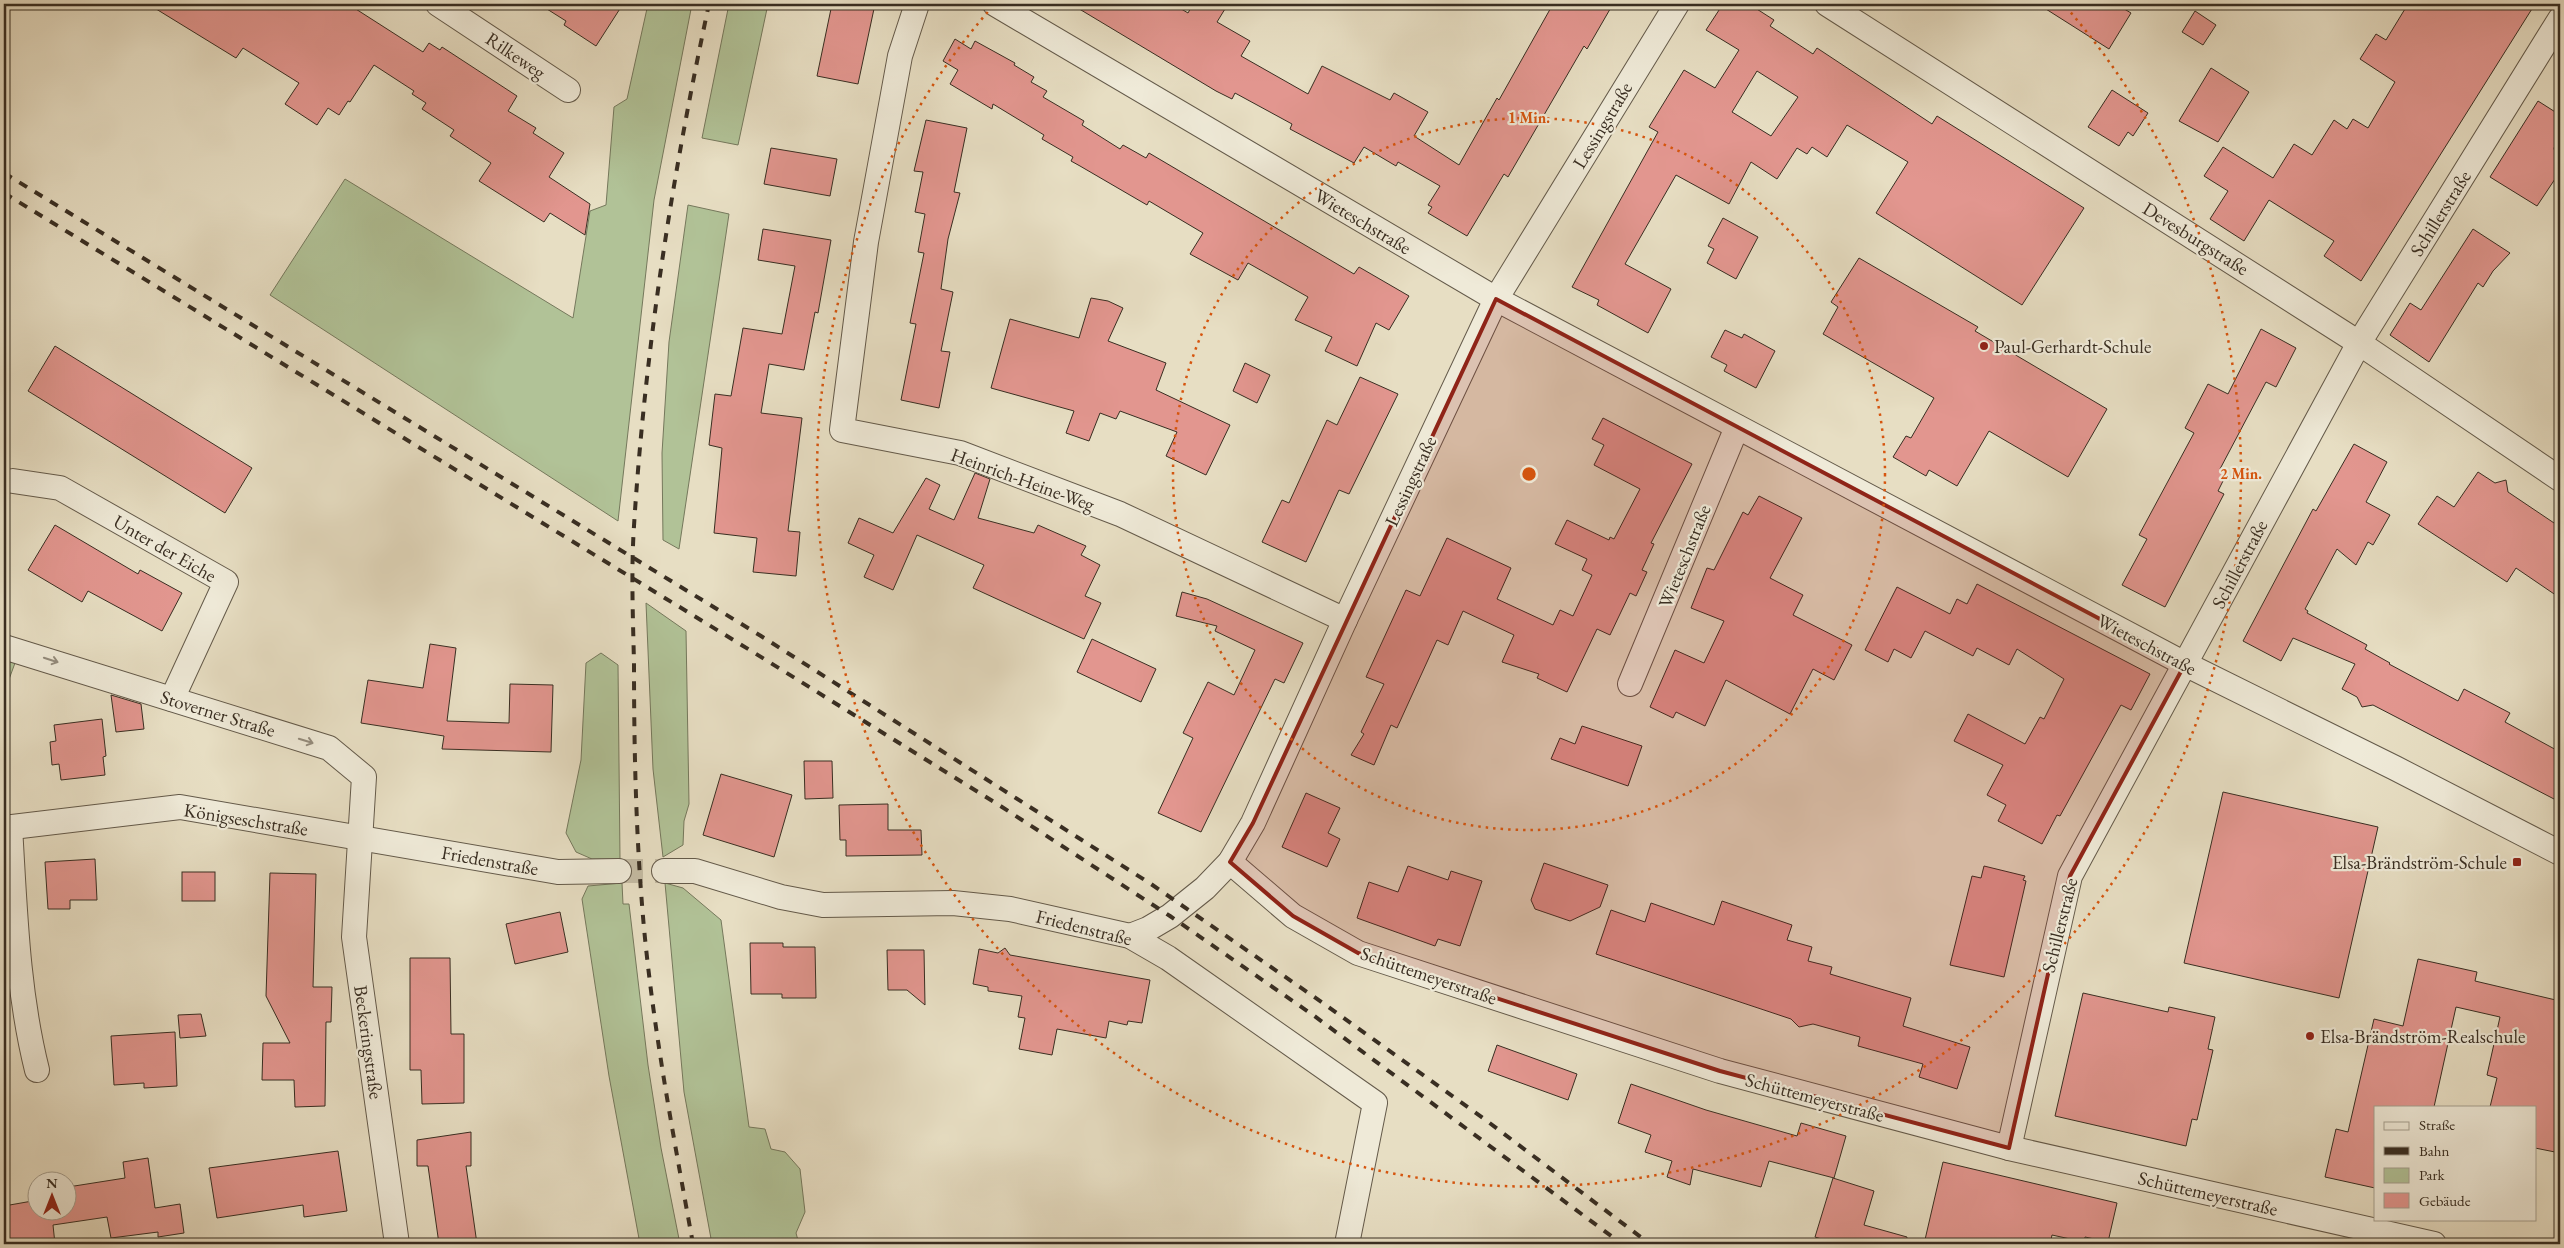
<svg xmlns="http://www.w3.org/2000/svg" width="2564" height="1248" viewBox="0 0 2564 1248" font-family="'EB Garamond',serif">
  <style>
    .green { fill: #b1c297; stroke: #75785c }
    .building { fill: #e2968f; stroke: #392e22; fill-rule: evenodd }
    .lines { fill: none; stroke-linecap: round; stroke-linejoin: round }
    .street-tunnel { stroke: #c4bba3; stroke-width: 24; stroke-dasharray: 24 12; stroke-linecap: butt }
    .street-casing { stroke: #645a4a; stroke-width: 26 }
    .street { stroke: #efead8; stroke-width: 24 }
    .rail { stroke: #392e22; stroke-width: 4; stroke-dasharray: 9 9; stroke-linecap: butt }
    .oneway { stroke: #948c7d }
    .marked { fill: #8f2418; fill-opacity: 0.2; stroke: #8f2418; stroke-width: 4; stroke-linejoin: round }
    .ring { fill: none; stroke: #d6550e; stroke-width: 2.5; stroke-dasharray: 2.5 5 }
    .poi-dot { fill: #8f2418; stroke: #efead8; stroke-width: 2 }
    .labels { text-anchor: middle; stroke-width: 4.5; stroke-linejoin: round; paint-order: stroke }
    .street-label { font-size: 19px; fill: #392e22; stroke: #efead8 }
    .poi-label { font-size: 19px; fill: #392e22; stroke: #efead8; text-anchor: start }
    .centre { fill: #d6550e; stroke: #efead8; stroke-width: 2.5 }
    .ring-label { font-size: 15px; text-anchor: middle; font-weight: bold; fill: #d6550e; stroke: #efead8; stroke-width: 4.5; stroke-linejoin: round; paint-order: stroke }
  </style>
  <rect width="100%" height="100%" fill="#e7dec3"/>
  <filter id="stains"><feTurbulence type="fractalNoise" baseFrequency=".004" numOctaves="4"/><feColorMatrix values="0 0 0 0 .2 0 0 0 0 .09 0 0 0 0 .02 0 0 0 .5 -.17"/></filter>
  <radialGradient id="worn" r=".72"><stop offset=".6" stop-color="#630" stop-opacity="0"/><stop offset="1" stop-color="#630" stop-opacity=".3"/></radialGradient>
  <!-- green -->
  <g class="green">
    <polygon points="648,4 692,4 654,200 618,521 270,295 345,179 573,318 590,211 606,205 614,107 627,99"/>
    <polygon points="729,4 768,4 738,145 702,138"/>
    <polygon points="688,205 729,214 679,549 663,540 662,453 669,342"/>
    <polygon points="646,603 686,631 689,804 684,821 683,845 663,857 653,769"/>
    <polygon points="601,653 618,665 620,859 592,859 576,852 566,833 581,760 586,663"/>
    <polygon points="4,660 15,663 4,693"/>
    <polygon points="622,883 623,904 629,904 648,1065 661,1148 680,1244 640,1244 609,1076 582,899 588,886"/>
    <polygon points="665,883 683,888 721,920 749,1127 765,1129 771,1149 785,1152 800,1169 805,1212 796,1233 799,1244 712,1244 684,1092"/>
  </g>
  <!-- building -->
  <g class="building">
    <polygon points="148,4 348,4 423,52 429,43 440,50 442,47 517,96 508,111 536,128 533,133 564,153 549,177 590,204 585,235 550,213 544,222 479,181 491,163 450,136 454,130 422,109 426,103 412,94 414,91 374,65 350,102 348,101 339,115 328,108 317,125 285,104 299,83 243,48 236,58"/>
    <polygon points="539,4 623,4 596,46 564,25 566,21"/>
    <polygon points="832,4 875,4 858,84 817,76"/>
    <polygon points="1071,4 1173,4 1188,13 1193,4 1228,4 1217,22 1250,41 1241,56 1308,94 1322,66 1390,100 1394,93 1428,112 1414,136 1459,165 1497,98 1499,100 1553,4 1613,4 1587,49 1584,46 1508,177 1504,174 1467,236 1428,213 1432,207 1428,205 1440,186 1398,162 1396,166 1364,147 1354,163 1290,129 1292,124 1235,93 1232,99 1216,91"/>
    <path d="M1723,4H1749L1774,20L1770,26L1813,54L1817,48L1932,124L1937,116L2084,208L2022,305L1876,213L1908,162L1847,125L1827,157L1812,147L1807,154L1797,148L1777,179L1751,162L1729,204L1676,175L1625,264L1671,289L1648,333L1597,305L1599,300L1572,287L1658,132L1649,127L1684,70L1715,88L1739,50L1706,30ZM1757,71L1798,97L1771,136L1732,112Z"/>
    <polygon points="2038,4 2116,4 2131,13 2109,49"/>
    <polygon points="2408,4 2535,4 2361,281 2324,256 2334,241 2269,200 2244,241 2210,219 2228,191 2204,176 2223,147 2273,178 2294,144 2312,155 2334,120 2347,129 2353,119 2368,128 2395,82 2360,59 2376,34 2386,40"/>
    <polygon points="2195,11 2216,25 2203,45 2182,32"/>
    <polygon points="955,39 971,49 975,41 1015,63 1014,65 1034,77 1031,82 1047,91 1043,97 1084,121 1082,125 1120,149 1123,145 1146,158 1149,153 1354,274 1359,267 1409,296 1389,330 1376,323 1357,366 1325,351 1332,337 1295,320 1308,297 1248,263 1238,280 1190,254 1203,233 1149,201 1147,205 1080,166 1071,161 1073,157 1042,139 1044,135 993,104 992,109 950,84 958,70 943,61"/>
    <polygon points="2211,68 2249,92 2218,142 2179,121"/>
    <polygon points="2112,90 2148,113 2133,136 2128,132 2119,146 2088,127"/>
    <polygon points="2538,101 2560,115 2560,138 2554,148 2559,173 2537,206 2490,177"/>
    <polygon points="926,120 967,128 954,192 960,193 948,239 941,289 953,292 941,351 950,352 939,408 901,400 916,324 910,323 924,253 918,252 925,214 915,212 923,172 914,171"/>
    <polygon points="771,148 837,159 830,196 764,184"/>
    <polygon points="1723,218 1758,237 1736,279 1707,263 1714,249 1708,246"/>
    <polygon points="763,229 831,240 818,313 815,312 804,370 769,364 761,413 802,418 788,531 800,532 796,576 753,572 757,538 714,533 722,448 709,445 715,394 731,396 743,328 782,334 795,266 758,260"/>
    <polygon points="2473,229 2510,253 2493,271 2483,287 2478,283 2429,362 2390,335 2410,303 2421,310"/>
    <polygon points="1859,258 1978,327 1975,331 2107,409 2068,477 1989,431 1957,486 1929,470 1926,476 1893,457 1906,436 1911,438 1934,398 1823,334 1838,307 1831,302"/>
    <polygon points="1091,298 1108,301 1123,308 1108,341 1166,363 1156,390 1230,425 1206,475 1166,456 1177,432 1120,411 1116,419 1100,413 1089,441 1066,433 1074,411 991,388 1010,319 1079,338"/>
    <polygon points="2261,329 2296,348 2276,387 2266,382 2220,469 2227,473 2218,491 2224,494 2165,607 2122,585 2147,539 2139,535 2194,433 2185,428 2208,384 2228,394"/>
    <polygon points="1725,330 1742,338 1744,334 1775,351 1756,388 1724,371 1727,365 1711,357"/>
    <polygon points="55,346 252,468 225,513 28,391"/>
    <polygon points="1245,363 1270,375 1257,403 1233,391"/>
    <polygon points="1360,377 1398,394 1349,494 1339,490 1306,562 1262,542 1282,500 1289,503 1327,420 1337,425"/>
    <polygon points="1603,418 1692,464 1651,543 1654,544 1642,570 1647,572 1636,596 1630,593 1610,635 1597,629 1567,692 1537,678 1539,674 1502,662 1514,635 1463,611 1448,645 1437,640 1397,728 1391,725 1374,765 1351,755 1364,734 1361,732 1384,684 1366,677 1406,590 1420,596 1447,538 1511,568 1497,599 1553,625 1560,610 1573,616 1592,575 1582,570 1587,559 1555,544 1567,520 1609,540 1610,537 1614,539 1640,489 1594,465 1604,445 1592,439"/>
    <polygon points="2354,444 2387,462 2366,502 2390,515 2373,545 2368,542 2356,565 2337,549 2305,609 2308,611 2307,613 2367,645 2365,649 2390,663 2389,664 2458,701 2464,689 2510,713 2505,722 2560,752 2560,787 2554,799 2373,705 2362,707 2357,697 2342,689 2355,664 2293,638 2281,661 2243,641 2313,509 2316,511"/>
    <polygon points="2478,472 2495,483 2506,480 2508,492 2560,527 2560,598 2516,568 2507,582 2418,524 2437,496 2454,507"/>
    <polygon points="975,473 990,479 978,518 1034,533 1038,525 1086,546 1081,555 1100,565 1085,596 1101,603 1084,639 973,588 984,565 917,535 893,590 864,577 874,555 848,543 859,518 893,533 926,478 940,485 929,509 954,520"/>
    <polygon points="1759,496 1802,518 1770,578 1803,595 1793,615 1852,645 1834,680 1813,669 1790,714 1726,680 1705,726 1676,712 1673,718 1650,707 1675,650 1704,663 1724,621 1691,608 1707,568 1714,570 1743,512 1748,515"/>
    <polygon points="55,525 138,574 140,570 182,593 162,631 88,591 82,602 28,570"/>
    <polygon points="1977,584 2150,674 2131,710 2121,705 2060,816 2057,815 2042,844 1998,821 2006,805 1987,795 2003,765 1954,741 1968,714 2025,744 2040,717 2044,719 2064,679 2017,649 2009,665 1977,648 1973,656 1925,631 1911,658 1894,649 1888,662 1865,650 1897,587 1950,614 1957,599 1967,604"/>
    <polygon points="1182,592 1207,599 1303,643 1284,683 1275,679 1201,832 1158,813 1193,738 1183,733 1208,682 1234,695 1255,650 1215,631 1217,626 1176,616"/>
    <polygon points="1092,639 1156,669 1141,702 1077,672"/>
    <polygon points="430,644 456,648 447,721 509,723 510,684 553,685 551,752 442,749 444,736 361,723 368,680 423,688"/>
    <polygon points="111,695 141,704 144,729 116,732"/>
    <polygon points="102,719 106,756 103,757 105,775 61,780 59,764 52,765 50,742 56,741 54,725"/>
    <polygon points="1582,726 1642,746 1628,786 1551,759 1560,738 1575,744"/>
    <polygon points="804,761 832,761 833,798 805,799"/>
    <polygon points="721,774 792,795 774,857 703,835"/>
    <polygon points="2223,792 2378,827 2339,998 2184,963"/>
    <polygon points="1306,793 1340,808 1328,833 1340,839 1327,867 1282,847"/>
    <polygon points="888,804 888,830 921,830 922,855 846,856 846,840 840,840 839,805"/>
    <polygon points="95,859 97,900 70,900 70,909 48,909 45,862"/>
    <polygon points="1544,863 1608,885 1600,907 1570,921 1535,909 1531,900"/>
    <polygon points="1408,866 1448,880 1451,871 1482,881 1460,946 1438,939 1435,946 1357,918 1369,882 1398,892"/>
    <polygon points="1984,866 2025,876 2023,880 2026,881 2004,977 1950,965 1972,876 1981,878"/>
    <rect x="182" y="872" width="33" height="29"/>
    <polygon points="270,873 316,874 313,987 332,987 331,1022 326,1022 325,1106 295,1107 294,1080 262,1080 263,1043 290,1043 266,996"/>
    <polygon points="1722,901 1792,925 1787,940 1812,947 1808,961 1832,967 1830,974 1911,998 1903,1026 1970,1047 1957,1089 1919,1077 1923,1064 1858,1046 1860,1037 1813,1024 1799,1027 1791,1019 1596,954 1611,910 1645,922 1651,903 1714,925"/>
    <polygon points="560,912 568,952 515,964 506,924"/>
    <polygon points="750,943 783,943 783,947 815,947 816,998 782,998 782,994 751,994"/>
    <polygon points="1005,948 1010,955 1150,980 1142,1023 1128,1021 1127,1025 1109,1021 1106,1038 1057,1029 1052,1055 1019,1049 1025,1018 1018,1017 1022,996 988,991 988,987 973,984 979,949 998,953"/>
    <polygon points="887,950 924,950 925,1005 907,990 888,990"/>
    <polygon points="410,958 450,958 451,1034 464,1034 464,1103 422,1104 421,1070 410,1070"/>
    <polygon points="2418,959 2477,972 2475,981 2560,1001 2560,1153 2535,1148 2535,1107 2490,1107 2497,1078 2487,1075 2500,1017 2456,1007 2434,1107 2375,1107 2375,1188 2325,1177 2336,1129 2348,1132 2374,1019 2403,1026"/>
    <polygon points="2083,993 2168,1012 2169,1007 2215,1017 2208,1049 2213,1050 2197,1120 2192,1119 2186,1146 2055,1116"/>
    <polygon points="201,1014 206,1036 180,1038 178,1015"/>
    <polygon points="175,1032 177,1086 144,1088 144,1083 114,1085 111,1036"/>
    <polygon points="1497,1045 1577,1074 1568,1100 1488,1071"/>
    <polygon points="1631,1084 1706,1110 1797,1136 1801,1123 1846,1136 1834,1178 1769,1161 1761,1187 1693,1169 1690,1185 1667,1177 1672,1161 1645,1152 1651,1135 1618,1123"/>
    <polygon points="471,1132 471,1166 466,1166 477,1244 439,1244 428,1166 417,1166 417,1140"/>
    <polygon points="338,1151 347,1211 304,1217 303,1205 217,1218 209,1168"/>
    <polygon points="148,1158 155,1208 180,1204 184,1233 158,1237 158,1232 111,1238 107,1217 53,1225 55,1244 4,1244 4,1206 38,1200 38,1210 68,1210 68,1187 125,1178 123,1162"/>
    <polygon points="1943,1162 2117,1203 2108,1242 2085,1237 2084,1242 2052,1235 2050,1244 1924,1244"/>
    <polygon points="1833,1178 1874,1191 1864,1225 1907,1237 1906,1244 1838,1244 1815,1237"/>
  </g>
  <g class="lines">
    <!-- street-tunnel -->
    <polyline class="street-tunnel" points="619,871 664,871"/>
    <!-- street casing -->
    <g class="street-casing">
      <g id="street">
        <polyline points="438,4 568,90"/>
        <polyline points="917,4 900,56 866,242 842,430 960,453 1120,514 1345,620"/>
        <polyline points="995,4 1496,299 2185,664 2395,768 2560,853"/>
        <polyline points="1827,4 2359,343 2560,479"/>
        <polyline points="13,481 60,488 226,582 172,699"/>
        <polyline points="4,647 329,748 364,777 354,937 397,1244"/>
        <polyline points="1630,684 1737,427"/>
        <path d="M10,827C15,908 17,990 37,1070"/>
        <polyline points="4,828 180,807 558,872 619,871"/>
        <polyline points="1230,862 1293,916 1358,953 1720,1071 2009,1148 2434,1244"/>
        <polyline points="664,871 695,871 781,897 823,905 953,903 1010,909 1130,936 1168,958 1375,1103 1347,1244"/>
        <polyline points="1130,936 1148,929 1170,916 1205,888 1230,862 1253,823 1345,620 1496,299 1677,4"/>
        <polyline points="2009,1148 2070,876 2359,343 2560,19"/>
      </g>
    </g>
    <!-- street -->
    <use href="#street" class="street"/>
    <!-- rail -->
    <g class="rail">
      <polyline points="4,173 761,636 1151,884 1323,1003 1483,1118 1650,1244"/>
      <polyline points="4,193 753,652 1002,807 1170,916 1313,1015 1622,1244"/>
      <path d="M693,1244C674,1139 654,1034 644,928C636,840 634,752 634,664C633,618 631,571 634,526C645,350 672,176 709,4"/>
    </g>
  </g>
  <!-- one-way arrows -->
  <defs><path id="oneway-shaft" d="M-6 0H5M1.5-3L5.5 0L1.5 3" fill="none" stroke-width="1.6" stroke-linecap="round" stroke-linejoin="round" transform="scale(1.25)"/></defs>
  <g class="oneway">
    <use href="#oneway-shaft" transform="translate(51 660) rotate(18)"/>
    <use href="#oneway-shaft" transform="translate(306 741) rotate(17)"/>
  </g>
  <!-- marked area -->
  <path class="marked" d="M1496,299L2185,664L2070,876L2009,1148L1720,1071L1358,953L1293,916L1230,862L1253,823Z"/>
  <!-- distance rings -->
  <g class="ring">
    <circle cx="1529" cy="474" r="356"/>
    <path d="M2066 7A712 712 0 1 1 992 7"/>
  </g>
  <!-- markers -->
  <g class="poi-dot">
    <circle cx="1984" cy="346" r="5"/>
    <rect x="2512" y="857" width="10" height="10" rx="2.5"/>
    <circle cx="2310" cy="1036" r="5"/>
  </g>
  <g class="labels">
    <!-- street labels -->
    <g class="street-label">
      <text transform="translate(516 55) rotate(34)" y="7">Rilkeweg</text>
      <text transform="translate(1602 125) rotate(-59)" y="7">Lessingstraße</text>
      <text transform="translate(2440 213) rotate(-58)" y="7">Schillerstraße</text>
      <text transform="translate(1363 221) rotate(31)" y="7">Wieteschstraße</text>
      <text transform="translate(2196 238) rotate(32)" y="7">Devesburgstraße</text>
      <text transform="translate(1023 479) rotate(20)" y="7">Heinrich-Heine-Weg</text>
      <text transform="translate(1410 481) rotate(-65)" y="7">Lessingstraße</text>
      <text transform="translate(165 548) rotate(30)" y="7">Unter der Eiche</text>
      <text transform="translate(1684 556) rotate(-68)" y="7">Wieteschstraße</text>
      <text transform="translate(2239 564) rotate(-62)" y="7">Schillerstraße</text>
      <text transform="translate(2147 644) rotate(28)" y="7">Wieteschstraße</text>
      <text transform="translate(218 713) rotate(17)" y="7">Stoverner Straße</text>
      <text transform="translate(246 819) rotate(9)" y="7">Königseschstraße</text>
      <text transform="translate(490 860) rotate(10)" y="7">Friedenstraße</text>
      <text transform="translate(2059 925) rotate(-76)" y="7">Schillerstraße</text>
      <text transform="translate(1084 927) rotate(14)" y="7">Friedenstraße</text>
      <text transform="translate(1429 975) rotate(19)" y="7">Schüttemeyerstraße</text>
      <text transform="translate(369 1042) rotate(82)" y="7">Beckeringstraße</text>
      <text transform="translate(1815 1097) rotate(15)" y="7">Schüttemeyerstraße</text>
      <text transform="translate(2208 1193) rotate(13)" y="7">Schüttemeyerstraße</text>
    </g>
    <!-- poi labels -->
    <g class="poi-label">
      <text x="1994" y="353">Paul-Gerhardt-Schule</text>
      <text x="2507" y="869" text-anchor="end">Elsa-Brändström-Schule</text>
      <text x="2320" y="1043">Elsa-Brändström-Realschule</text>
    </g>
  </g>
  <circle cx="1529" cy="474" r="8" class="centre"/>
  <g class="ring-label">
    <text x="1529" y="123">1 Min.</text>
    <text x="2241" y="479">2 Min.</text>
  </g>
  <!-- margin -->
  <rect width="2564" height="1248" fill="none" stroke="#e7dec3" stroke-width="20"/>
  <rect x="5" y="5" width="2554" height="1238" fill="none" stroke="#392e22" stroke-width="2.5"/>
  <rect x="10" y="10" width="2544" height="1228" fill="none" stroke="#392e22"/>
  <!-- legend -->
  <rect x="2374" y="1106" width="162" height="115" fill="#efead8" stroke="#a69f8f"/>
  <rect x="2384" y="1122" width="25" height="8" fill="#efead8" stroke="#a69f8f"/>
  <text x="2419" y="1130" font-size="15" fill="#392e22">Straße</text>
  <rect x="2384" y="1147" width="25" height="8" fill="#392e22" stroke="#a69f8f"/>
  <text x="2419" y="1156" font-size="15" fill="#392e22">Bahn</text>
  <rect x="2384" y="1168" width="25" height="15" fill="#b1c297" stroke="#a69f8f"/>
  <text x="2419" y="1180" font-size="15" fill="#392e22">Park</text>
  <rect x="2384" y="1193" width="25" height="15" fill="#e2968f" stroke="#a69f8f"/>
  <text x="2419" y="1206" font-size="15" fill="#392e22">Gebäude</text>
  <!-- north arrow -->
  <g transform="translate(52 1196)"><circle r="24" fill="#efead8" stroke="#a69f8f"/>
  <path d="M0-4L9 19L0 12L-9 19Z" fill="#8f2418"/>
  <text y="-8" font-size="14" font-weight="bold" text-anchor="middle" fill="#392e22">N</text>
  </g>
  <rect width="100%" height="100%" filter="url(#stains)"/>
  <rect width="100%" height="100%" fill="url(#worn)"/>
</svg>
